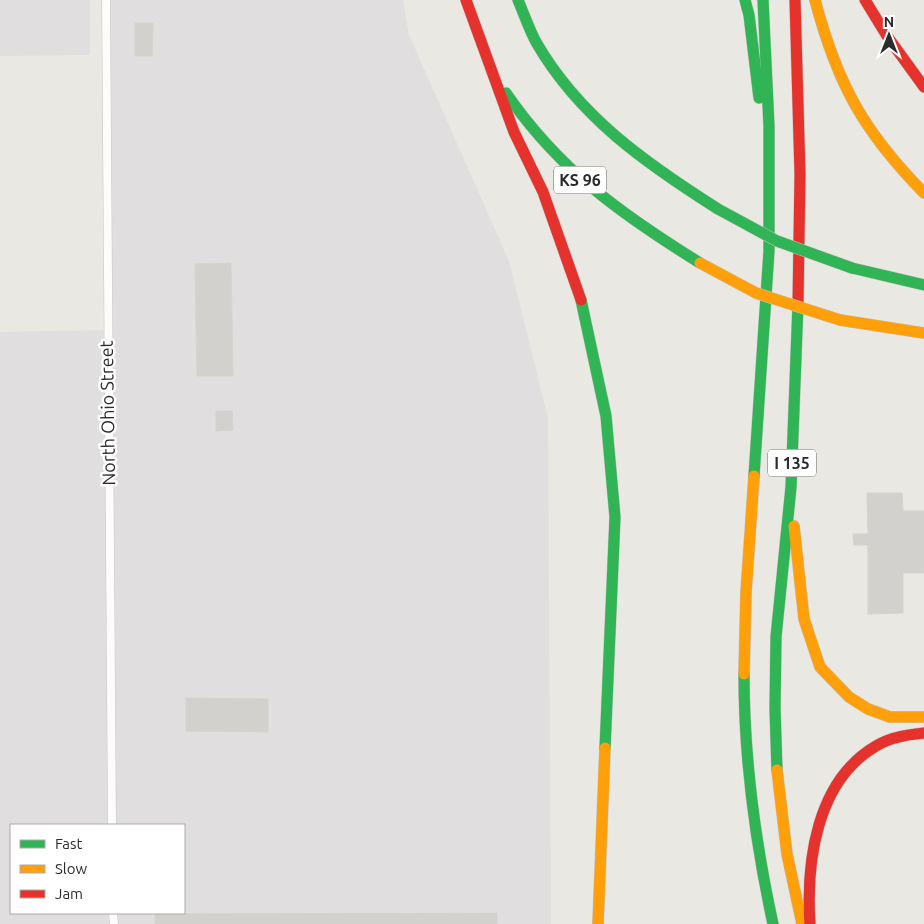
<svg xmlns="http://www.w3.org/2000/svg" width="924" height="924" viewBox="0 0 924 924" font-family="Ubuntu,sans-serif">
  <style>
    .industrial { fill: #e1dee0; fill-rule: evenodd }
    .building { fill: #d2d1cd; stroke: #d4d3ce }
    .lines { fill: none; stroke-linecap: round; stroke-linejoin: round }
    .street-casing { stroke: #c7c6c6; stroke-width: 9 }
    .fast-casing { stroke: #c5c5c2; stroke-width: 12 }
    .slow-casing { stroke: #c5c5c2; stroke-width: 12 }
    .jam-casing { stroke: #c5c5c2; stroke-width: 12 }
    .street { stroke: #fcfcfb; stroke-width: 8 }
    .fast { stroke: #30b455; stroke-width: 11 }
    .slow { stroke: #ff9f0a; stroke-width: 11 }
    .jam { stroke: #e5322d; stroke-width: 11 }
    .fast-bridge-casing { stroke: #c5c5c2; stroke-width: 12; stroke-linecap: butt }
    .slow-bridge-casing { stroke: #c5c5c2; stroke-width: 12; stroke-linecap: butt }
    .fast-bridge { stroke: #30b455; stroke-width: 11 }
    .slow-bridge { stroke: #ff9f0a; stroke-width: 11 }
    .labels { text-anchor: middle; stroke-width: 5; stroke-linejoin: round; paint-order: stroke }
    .shield { fill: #fff; stroke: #6b6b6b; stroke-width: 1 }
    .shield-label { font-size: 16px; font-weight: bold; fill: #2b2b2b }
    .street-label { font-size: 18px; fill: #2b2b2b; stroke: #fff }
  </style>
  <rect width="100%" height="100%" fill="#eae8e2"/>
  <!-- industrial -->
  <g class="industrial">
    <polygon points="0,0 90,0 90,55 0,56"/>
    <path d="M106,0H403L409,35L509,261L548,418L551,924H0V332L107,330ZM11,825H184V913H11Z"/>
  </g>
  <!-- building -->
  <g class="building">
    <polygon points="135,23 153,23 152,56 135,56"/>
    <polygon points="231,263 233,376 197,376 195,264"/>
    <polygon points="216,411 232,411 233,430 216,431"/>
    <polygon points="867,493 902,493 903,511 924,511 924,573 903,573 903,613 868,614 868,545 854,545 853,534 868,534"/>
    <polygon points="186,698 268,699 268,732 186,731"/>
    <polygon points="497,913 497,924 155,924 155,914"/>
  </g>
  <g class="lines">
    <!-- street casing -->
    <g class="street-casing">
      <g id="street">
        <polyline points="106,0 112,825"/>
        <polyline points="113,913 114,924"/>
      </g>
    </g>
    <!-- fast casing -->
    <g class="fast-casing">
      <g id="fast">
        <path d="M518,0C524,14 529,29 536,42C579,117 647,164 718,209"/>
        <polyline points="745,0 749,15 759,98"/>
        <path d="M506,93C559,170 621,214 700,263"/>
        <polyline points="852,268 924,285"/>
        <polyline points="581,300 606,416 615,517 605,748"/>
        <polyline points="754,476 769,251 769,126 763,0"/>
        <path d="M744,674C744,759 755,841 773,924"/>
        <polyline points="777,770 775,709 776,637 791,487 798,304"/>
      </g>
    </g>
    <!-- slow casing -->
    <g class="slow-casing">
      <g id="slow">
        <path d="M815,0C837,83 863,131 924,193"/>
        <polyline points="840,320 924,333"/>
        <polyline points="794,526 804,619 820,667 849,697 868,709 890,717 924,717"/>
        <polyline points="744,674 746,593 754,476"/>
        <polyline points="777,770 787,854 802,924"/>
        <polyline points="598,924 605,748"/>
      </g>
    </g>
    <!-- jam casing -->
    <g class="jam-casing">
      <g id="jam">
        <polyline points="466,0 514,132 543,192 581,300"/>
        <polyline points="795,0 800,174 798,304"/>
        <polyline points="865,0 887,36 924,87"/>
        <path d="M810,924C806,862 816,781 876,746C891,737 907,735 924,733"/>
      </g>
    </g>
    <!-- street -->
    <use href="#street" class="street"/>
    <!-- fast -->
    <use href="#fast" class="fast"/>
    <!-- slow -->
    <use href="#slow" class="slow"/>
    <!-- jam -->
    <use href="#jam" class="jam"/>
    <!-- fast-bridge casing -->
    <g class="fast-bridge-casing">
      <polyline id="fast-bridge" points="718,209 777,241 852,268"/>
    </g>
    <!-- slow-bridge casing -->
    <g class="slow-bridge-casing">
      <polyline id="slow-bridge" points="700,263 756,293 840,320"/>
    </g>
    <!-- fast-bridge -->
    <use href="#fast-bridge" class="fast-bridge"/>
    <!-- slow-bridge -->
    <use href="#slow-bridge" class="slow-bridge"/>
  </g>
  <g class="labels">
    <!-- shield labels -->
    <g class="shield">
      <rect x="554" y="166.5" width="52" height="27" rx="4"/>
      <rect x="768" y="449.5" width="48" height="27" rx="4"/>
    </g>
    <g class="shield-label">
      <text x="580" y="186">KS 96</text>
      <text x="792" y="469">I 135</text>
    </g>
    <!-- street labels -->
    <g class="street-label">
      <text transform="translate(108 413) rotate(-91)" y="6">North Ohio Street</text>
    </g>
  </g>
  <!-- legend -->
  <rect x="10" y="824" width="175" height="90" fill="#ffffff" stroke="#aaaaaa"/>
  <rect x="20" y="840" width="25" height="8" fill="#30b455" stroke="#aaaaaa"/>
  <text x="55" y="849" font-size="15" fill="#2b2b2b">Fast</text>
  <rect x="20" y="865" width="25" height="8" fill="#ff9f0a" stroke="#aaaaaa"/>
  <text x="55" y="874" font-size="15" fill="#2b2b2b">Slow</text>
  <rect x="20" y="890" width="25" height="8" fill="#e5322d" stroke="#aaaaaa"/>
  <text x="55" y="899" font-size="15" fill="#2b2b2b">Jam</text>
  <!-- north arrow -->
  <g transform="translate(889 35)" stroke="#ffffff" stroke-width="4" paint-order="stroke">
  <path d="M0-4L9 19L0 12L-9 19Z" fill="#2b2b2b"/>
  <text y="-8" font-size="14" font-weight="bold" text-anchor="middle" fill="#2b2b2b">N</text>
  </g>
</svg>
